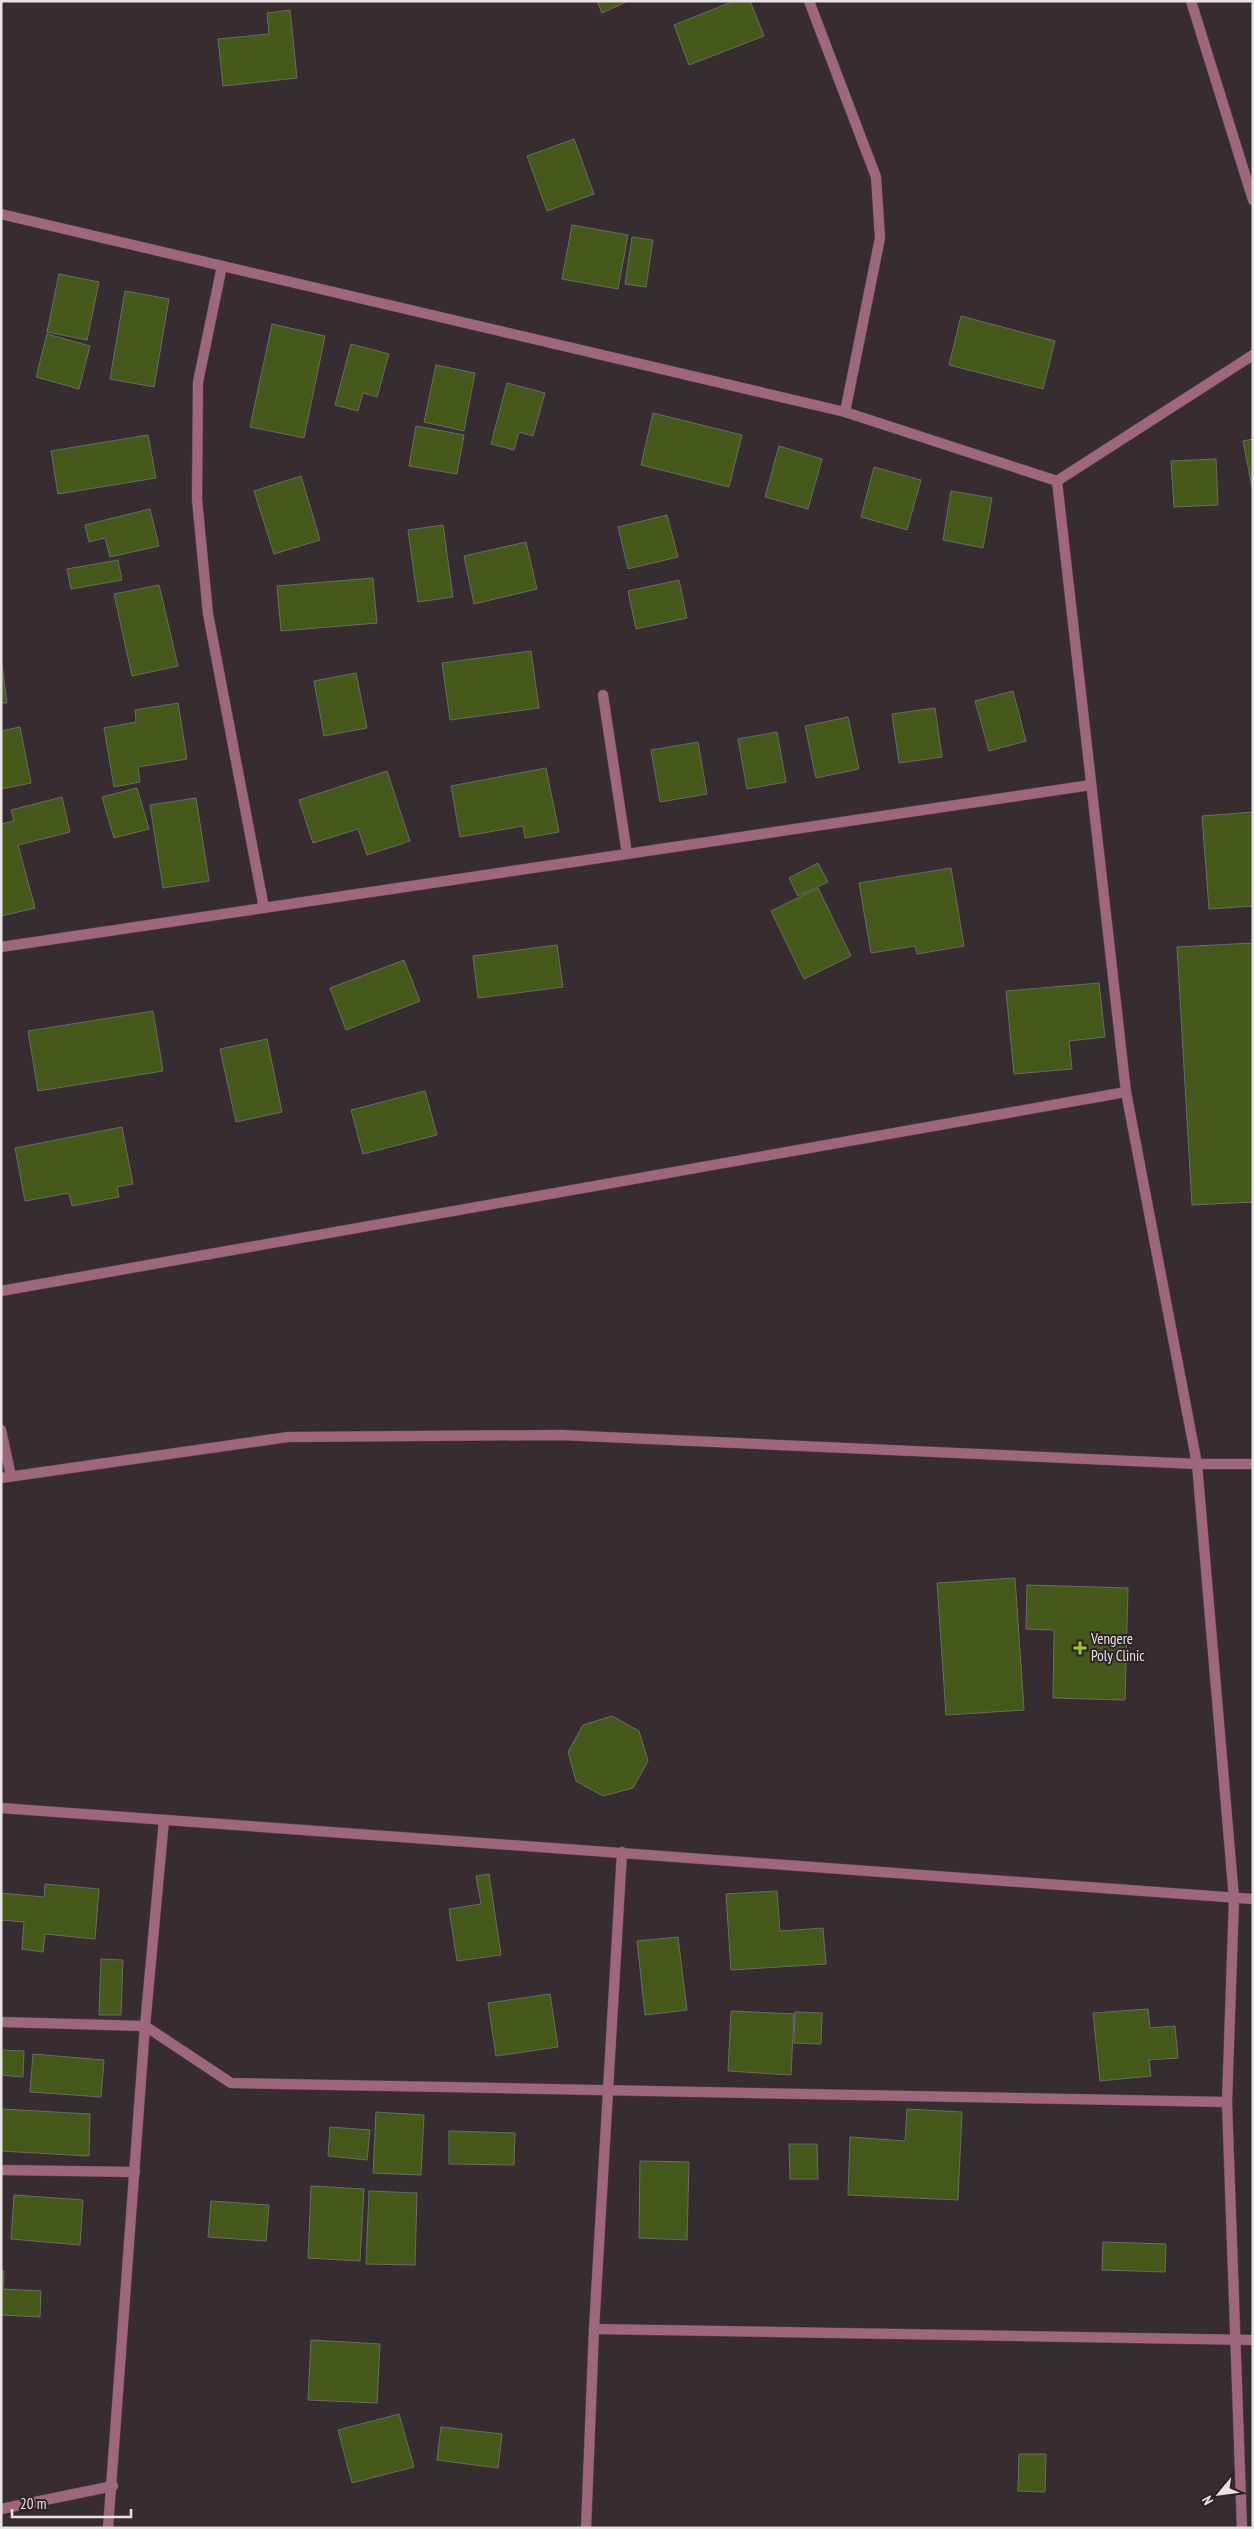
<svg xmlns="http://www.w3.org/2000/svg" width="1254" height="2529" viewBox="0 0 1254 2529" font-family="'PT Sans Narrow',sans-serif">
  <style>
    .building { fill: #45591a; stroke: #696d63 }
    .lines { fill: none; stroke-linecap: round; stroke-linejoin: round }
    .street-casing { stroke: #544a4e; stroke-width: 11 }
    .street { stroke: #9f677e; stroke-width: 10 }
    .poi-dot { fill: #9dca31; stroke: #2d2327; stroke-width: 2 }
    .labels { text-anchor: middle; stroke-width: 4; stroke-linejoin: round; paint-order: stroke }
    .poi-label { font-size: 15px; fill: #eae3e5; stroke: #2d2327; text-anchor: start }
  </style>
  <rect width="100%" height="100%" fill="#372d31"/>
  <!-- building -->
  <g class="building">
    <polygon points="597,1 628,1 602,13"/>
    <polygon points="734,1 750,1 764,36 689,65 674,25"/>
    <polygon points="290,10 297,78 223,86 218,39 269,34 267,13"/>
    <polygon points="574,139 594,194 547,211 527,156"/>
    <polygon points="572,225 628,235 618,289 562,279"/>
    <polygon points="632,237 653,240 646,287 625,284"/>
    <polygon points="59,274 99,282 87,340 47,332"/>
    <polygon points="125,291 169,299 154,387 110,379"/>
    <polygon points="961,316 1055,341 1043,389 949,365"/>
    <polygon points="272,324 325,336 304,438 250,427"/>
    <polygon points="47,334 90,346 79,389 36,377"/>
    <polygon points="351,344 389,354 377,397 363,393 358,411 335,405"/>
    <polygon points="436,365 475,373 464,431 424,422"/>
    <polygon points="507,383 545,393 533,436 519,432 514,450 491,444"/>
    <polygon points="653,413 742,435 729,487 641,465"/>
    <polygon points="416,426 464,435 457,474 409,466"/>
    <polygon points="148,435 156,478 58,494 51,451"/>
    <polygon points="1253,439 1253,492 1243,441"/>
    <polygon points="779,446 822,459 808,509 765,497"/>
    <polygon points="1216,459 1218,505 1174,507 1171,461"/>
    <polygon points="874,467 921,480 907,530 861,517"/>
    <polygon points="301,476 320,540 274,554 254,491"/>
    <polygon points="951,491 992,498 983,548 943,540"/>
    <polygon points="150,509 159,546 110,557 105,538 89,542 85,525"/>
    <polygon points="667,515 678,557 628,569 618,527"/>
    <polygon points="443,525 453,597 418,602 408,530"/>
    <polygon points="526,542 537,589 474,604 464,556"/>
    <polygon points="118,560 122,580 71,589 67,569"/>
    <polygon points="373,578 377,623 281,631 277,586"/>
    <polygon points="679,580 687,618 636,629 628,591"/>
    <polygon points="159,585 178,666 132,676 114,594"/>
    <polygon points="531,651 539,708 450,720 442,663"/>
    <polygon points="1,657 7,703 1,703"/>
    <polygon points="356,673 367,728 324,736 314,681"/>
    <polygon points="1013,691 1026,741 989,751 975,701"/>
    <polygon points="178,703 187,759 138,767 140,782 114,787 104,728 136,722 135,710"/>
    <polygon points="935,708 942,757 899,763 892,714"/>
    <polygon points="848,717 859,769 816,778 805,726"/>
    <polygon points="20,727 31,783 1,789 1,731"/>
    <polygon points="777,732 786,782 747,789 738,739"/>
    <polygon points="698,742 707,794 660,802 651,750"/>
    <polygon points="546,768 559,832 525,838 523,826 460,837 451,786"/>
    <polygon points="387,771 410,841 367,855 358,829 313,843 299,800"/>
    <polygon points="137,788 149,829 114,838 102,797"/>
    <polygon points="62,797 70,832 18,845 35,908 1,916 1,824 14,821 11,810"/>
    <polygon points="196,798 209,881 163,888 150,805"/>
    <polygon points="1253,812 1253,906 1209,909 1202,816"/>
    <polygon points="818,863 828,882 798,896 789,878"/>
    <polygon points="951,868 964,946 917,954 915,946 871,953 859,883"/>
    <polygon points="818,888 851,956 804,979 771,911"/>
    <polygon points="1253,943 1253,1202 1192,1205 1177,947"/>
    <polygon points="557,945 563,987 478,998 473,956"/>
    <polygon points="404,960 420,1001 346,1030 330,988"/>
    <polygon points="1099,983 1105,1037 1069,1041 1072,1069 1014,1074 1006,991"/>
    <polygon points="153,1011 163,1071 38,1091 28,1031"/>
    <polygon points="267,1039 282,1112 236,1122 220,1049"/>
    <polygon points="425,1091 437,1135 363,1154 351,1110"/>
    <polygon points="122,1127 133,1184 117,1187 119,1197 72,1206 69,1193 25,1201 15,1148"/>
    <polygon points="1015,1578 1024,1710 946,1715 937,1583"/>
    <polygon points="1027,1585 1128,1588 1125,1700 1053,1698 1054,1630 1026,1629"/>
    <polygon points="612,1716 639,1731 648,1761 633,1788 603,1796 576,1781 568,1752 583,1725"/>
    <polygon points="489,1874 501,1955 457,1961 449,1909 481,1904 476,1876"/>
    <polygon points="45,1884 99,1889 95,1939 45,1934 43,1952 22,1949 24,1922 1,1920 1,1893 44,1897"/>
    <polygon points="777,1891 780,1931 823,1928 826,1964 731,1970 726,1894"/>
    <polygon points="678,1937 687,2010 645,2015 637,1941"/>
    <polygon points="101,1959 123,1960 121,2015 99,2015"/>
    <polygon points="550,1994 558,2047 496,2056 488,2003"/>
    <polygon points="1148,2009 1150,2028 1175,2026 1178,2058 1149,2060 1151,2076 1100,2081 1093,2013"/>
    <polygon points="731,2011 794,2014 791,2075 728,2071"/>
    <polygon points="795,2012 822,2013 821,2044 794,2043"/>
    <polygon points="1,2050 24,2051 23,2077 1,2075"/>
    <polygon points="33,2054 104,2060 101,2097 30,2092"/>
    <polygon points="2,2109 90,2114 89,2156 1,2151"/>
    <polygon points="907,2109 962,2112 958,2200 848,2195 850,2137 905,2141"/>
    <polygon points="376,2112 424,2115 421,2175 373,2173"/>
    <polygon points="330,2127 370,2130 367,2160 328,2156"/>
    <polygon points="449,2131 515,2133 514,2165 449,2164"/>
    <polygon points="789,2144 817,2144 818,2179 790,2179"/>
    <polygon points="640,2161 689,2162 687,2240 639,2238"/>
    <polygon points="311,2186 364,2189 360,2261 308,2258"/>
    <polygon points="369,2191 417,2193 415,2265 366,2264"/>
    <polygon points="14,2195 83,2200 80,2245 11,2239"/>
    <polygon points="211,2201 269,2205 266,2241 208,2237"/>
    <polygon points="1103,2242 1166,2244 1165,2272 1102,2270"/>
    <polygon points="1,2271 4,2271 3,2289 41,2291 40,2317 1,2315"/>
    <polygon points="311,2340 380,2344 377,2403 308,2400"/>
    <polygon points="399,2414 414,2467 352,2483 338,2430"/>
    <polygon points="441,2427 502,2434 498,2468 437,2460"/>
    <polygon points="1019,2454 1046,2454 1045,2492 1018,2491"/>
  </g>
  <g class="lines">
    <!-- street casing -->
    <g class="street-casing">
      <g id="street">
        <polyline points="809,1 876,177 880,238 845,412"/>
        <polyline points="1191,1 1253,200"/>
        <polyline points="1,214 845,412 1057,481"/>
        <polyline points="222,266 198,382 197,499 208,614 264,908"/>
        <polyline points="603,695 627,854"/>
        <polyline points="1,947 1091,785"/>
        <polyline points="1,1291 1126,1092"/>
        <polyline points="1,1430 11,1476"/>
        <polyline points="1,1478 288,1437 561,1435 1197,1464 1253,1464"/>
        <polyline points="1,1808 1253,1899"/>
        <polyline points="1,2022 145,2026 231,2083 1227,2102"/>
        <polyline points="1,2170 135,2172"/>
        <polyline points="594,2329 1253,2340"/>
        <polyline points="1,2509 113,2486"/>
        <polyline points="108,2528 145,2026 164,1820"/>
        <polyline points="586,2528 594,2329 622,1852"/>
        <polyline points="1242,2528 1227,2102 1234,1899 1197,1464 1126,1092 1057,481 1253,355"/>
      </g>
    </g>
    <!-- street -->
    <use href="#street" class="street"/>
  </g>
  <!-- markers -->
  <path class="poi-dot" d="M1077.5 1640.5h5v5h5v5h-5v5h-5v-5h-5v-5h5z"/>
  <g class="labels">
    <!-- poi labels -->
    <g class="poi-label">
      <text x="1091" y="1644">Vengere<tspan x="1091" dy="17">Poly Clinic</tspan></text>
    </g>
  </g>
  <!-- border -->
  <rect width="1254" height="2529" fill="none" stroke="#eae3e5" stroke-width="5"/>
  <!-- north arrow -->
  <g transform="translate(1219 2494) rotate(241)" stroke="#2d2327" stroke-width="4" paint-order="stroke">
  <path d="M0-4L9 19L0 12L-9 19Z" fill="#eae3e5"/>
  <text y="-8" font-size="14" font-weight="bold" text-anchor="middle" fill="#eae3e5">N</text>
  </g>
  <!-- scale -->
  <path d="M12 2509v8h119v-8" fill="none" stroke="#eae3e5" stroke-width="2.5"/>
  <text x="20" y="2509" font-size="15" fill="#eae3e5" stroke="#2d2327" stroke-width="4" paint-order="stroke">20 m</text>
</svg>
